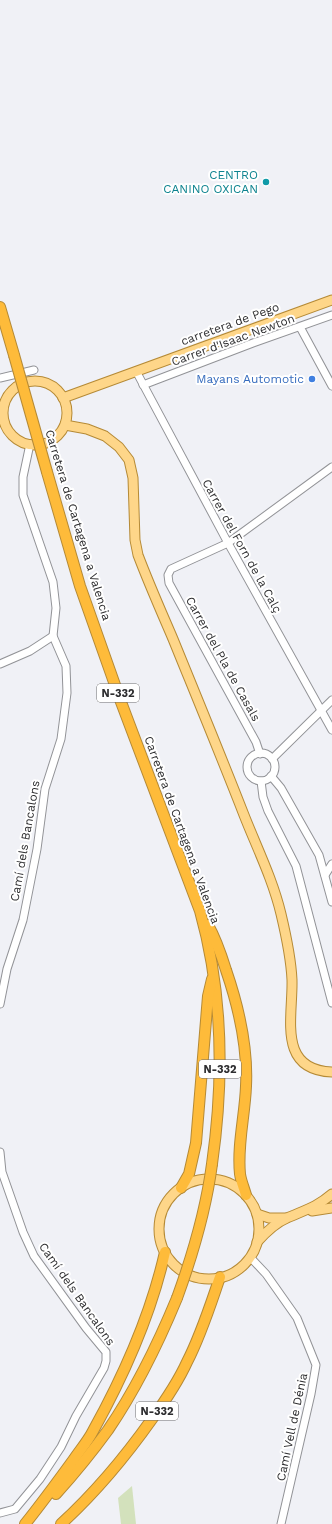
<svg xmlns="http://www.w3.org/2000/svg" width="332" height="1524" viewBox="0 0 332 1524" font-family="'Work Sans',sans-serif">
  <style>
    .green { fill: #d3e1bc }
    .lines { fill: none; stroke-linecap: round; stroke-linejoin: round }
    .minor-casing { stroke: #929397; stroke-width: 9 }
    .major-casing { stroke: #b58a36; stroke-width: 11 }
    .highway-casing { stroke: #b58a36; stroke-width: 12 }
    .minor { stroke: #fff; stroke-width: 7 }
    .major { stroke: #fed689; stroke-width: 9 }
    .highway { stroke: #febb3a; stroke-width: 10 }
    .highway-bridge-casing { stroke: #b58a36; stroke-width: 12; stroke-linecap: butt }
    .highway-bridge { stroke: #febb3a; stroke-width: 10 }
    .culture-dot { fill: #0f9aa8; stroke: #fff; stroke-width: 1.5 }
    .shop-dot { fill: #3f7fe0; stroke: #fff; stroke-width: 1.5 }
    .labels { text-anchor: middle; stroke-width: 4; stroke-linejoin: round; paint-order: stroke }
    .shield { fill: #fff; stroke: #6d6d6e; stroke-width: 1 }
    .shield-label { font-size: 11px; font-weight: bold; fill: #2e2e30 }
    .culture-label { font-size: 12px; fill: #0d838f; stroke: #fff; text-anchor: end }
    .street-label { font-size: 12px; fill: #2e2e30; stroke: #fff }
    .shop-label { font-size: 12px; fill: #366cbe; stroke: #fff; text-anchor: end }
  </style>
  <rect width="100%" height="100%" fill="#f0f1f6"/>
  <!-- green -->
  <polygon class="green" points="132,1486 136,1524 121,1524 118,1498"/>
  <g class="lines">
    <!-- minor casing -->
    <g class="minor-casing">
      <g id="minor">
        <polyline points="300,327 332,386"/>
        <polyline points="136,371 228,543 332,730"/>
        <polyline points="0,378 34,370"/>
        <polyline points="143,385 253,343 332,315"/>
        <polyline points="0,664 30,651 53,636"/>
        <circle cx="261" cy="767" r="14"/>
        <polyline points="260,754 256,742 169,583 168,575 171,569 228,543 332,467"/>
        <polyline points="272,759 332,700"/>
        <polyline points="271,776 281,788 319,855 332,902"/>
        <polyline points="261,781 263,797 268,811 296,866 332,1003"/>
        <polyline points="325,875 332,864"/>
        <polyline points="0,1004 7,969 23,920 37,849 45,789 61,739 67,693 66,666 53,636 56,608 53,582 23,495 23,477 30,444"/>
        <polyline points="0,1152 2,1172 23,1232 34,1256 86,1328 106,1352 106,1361 104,1368 76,1416 61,1447 40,1479 15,1509 0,1513"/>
        <polyline points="250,1257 266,1274 297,1318 316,1365 311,1394 281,1524"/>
      </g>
    </g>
    <!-- major casing -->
    <g class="major-casing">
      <g id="major">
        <circle cx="35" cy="413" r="32"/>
        <polyline points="63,398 332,300"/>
        <path d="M65,425L87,429L105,436L119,447L129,460L133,478L135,540L138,555C149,584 161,611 173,639C197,698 221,756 244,815C257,848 273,880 281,914C286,935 291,958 292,980C293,1017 277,1070 332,1072"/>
        <circle cx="209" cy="1229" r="50"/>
        <polyline points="312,1211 332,1208"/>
        <polyline points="257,1214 269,1218 286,1218"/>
        <path d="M257,1242C266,1232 275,1223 287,1218C305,1210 317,1207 332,1194"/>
      </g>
    </g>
    <!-- highway casing -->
    <g class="highway-casing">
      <g id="highway">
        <polyline points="0,307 14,355"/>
        <path d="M47,472L80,586L121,702L200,911C223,993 224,1080 212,1164"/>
        <path d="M208,925C216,939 221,954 226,970C239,1008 248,1046 246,1086C245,1115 237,1145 240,1174C241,1181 244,1188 246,1195"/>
        <polyline points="181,1188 189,1174 196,1143 208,996 212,979"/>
        <path d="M56,1494C74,1474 92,1452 108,1430C136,1389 158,1344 177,1298"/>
        <path d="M25,1524C42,1503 58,1481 74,1459C80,1450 88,1441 93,1431C124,1375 151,1315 165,1252"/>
        <path d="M61,1524C96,1492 125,1457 152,1419C165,1401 178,1382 187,1362C201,1335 210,1306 220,1277"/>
      </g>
    </g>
    <!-- minor -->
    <use href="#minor" class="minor"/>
    <!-- major -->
    <use href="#major" class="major"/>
    <!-- highway -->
    <use href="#highway" class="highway"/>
    <!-- highway-bridge casing -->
    <g class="highway-bridge-casing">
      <g id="highway-bridge">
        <polyline points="14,355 47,472"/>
        <path d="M177,1298C193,1254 206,1210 212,1164"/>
      </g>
    </g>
    <!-- highway-bridge -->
    <use href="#highway-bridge" class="highway-bridge"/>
  </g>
  <!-- markers -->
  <circle class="culture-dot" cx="266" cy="182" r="4"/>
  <circle class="shop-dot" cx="312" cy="379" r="4"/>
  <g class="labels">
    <!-- shield labels -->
    <g class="shield">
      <rect x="97" y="684" width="42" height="18" rx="3"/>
      <rect x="199" y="1060" width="42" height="18" rx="3"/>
      <rect x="136" y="1402" width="42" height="18" rx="3"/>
    </g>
    <g class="shield-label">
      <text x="118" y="697">N-332</text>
      <text x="220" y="1073">N-332</text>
      <text x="157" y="1415">N-332</text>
    </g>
    <!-- culture labels -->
    <g class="culture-label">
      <text x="258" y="179">CENTRO<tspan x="258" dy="14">CANINO OXICAN</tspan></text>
    </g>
    <!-- street labels -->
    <g class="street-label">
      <text transform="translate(230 324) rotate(-20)" y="4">carretera de Pego</text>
      <text transform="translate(233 340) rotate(-20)" y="4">Carrer d'Isaac Newton</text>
      <text transform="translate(78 525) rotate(73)" y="4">Carretera de Cartagena a Valencia</text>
      <text transform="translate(242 546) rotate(61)" y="4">Carrer del Forn de la Calç</text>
      <text transform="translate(223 659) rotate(61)" y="4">Carrer del Pla de Casals</text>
      <text transform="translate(182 830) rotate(70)" y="4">Carretera de Cartagena a Valencia</text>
      <text transform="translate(25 841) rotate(-80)" y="4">Camí dels Bancalons</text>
      <text transform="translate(77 1294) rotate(55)" y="4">Camí dels Bancalons</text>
      <text transform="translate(292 1427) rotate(-78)" y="4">Camí Vell de Dénia</text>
    </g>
    <!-- shop labels -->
    <g class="shop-label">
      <text x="304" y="383">Mayans Automotic</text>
    </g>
  </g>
</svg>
